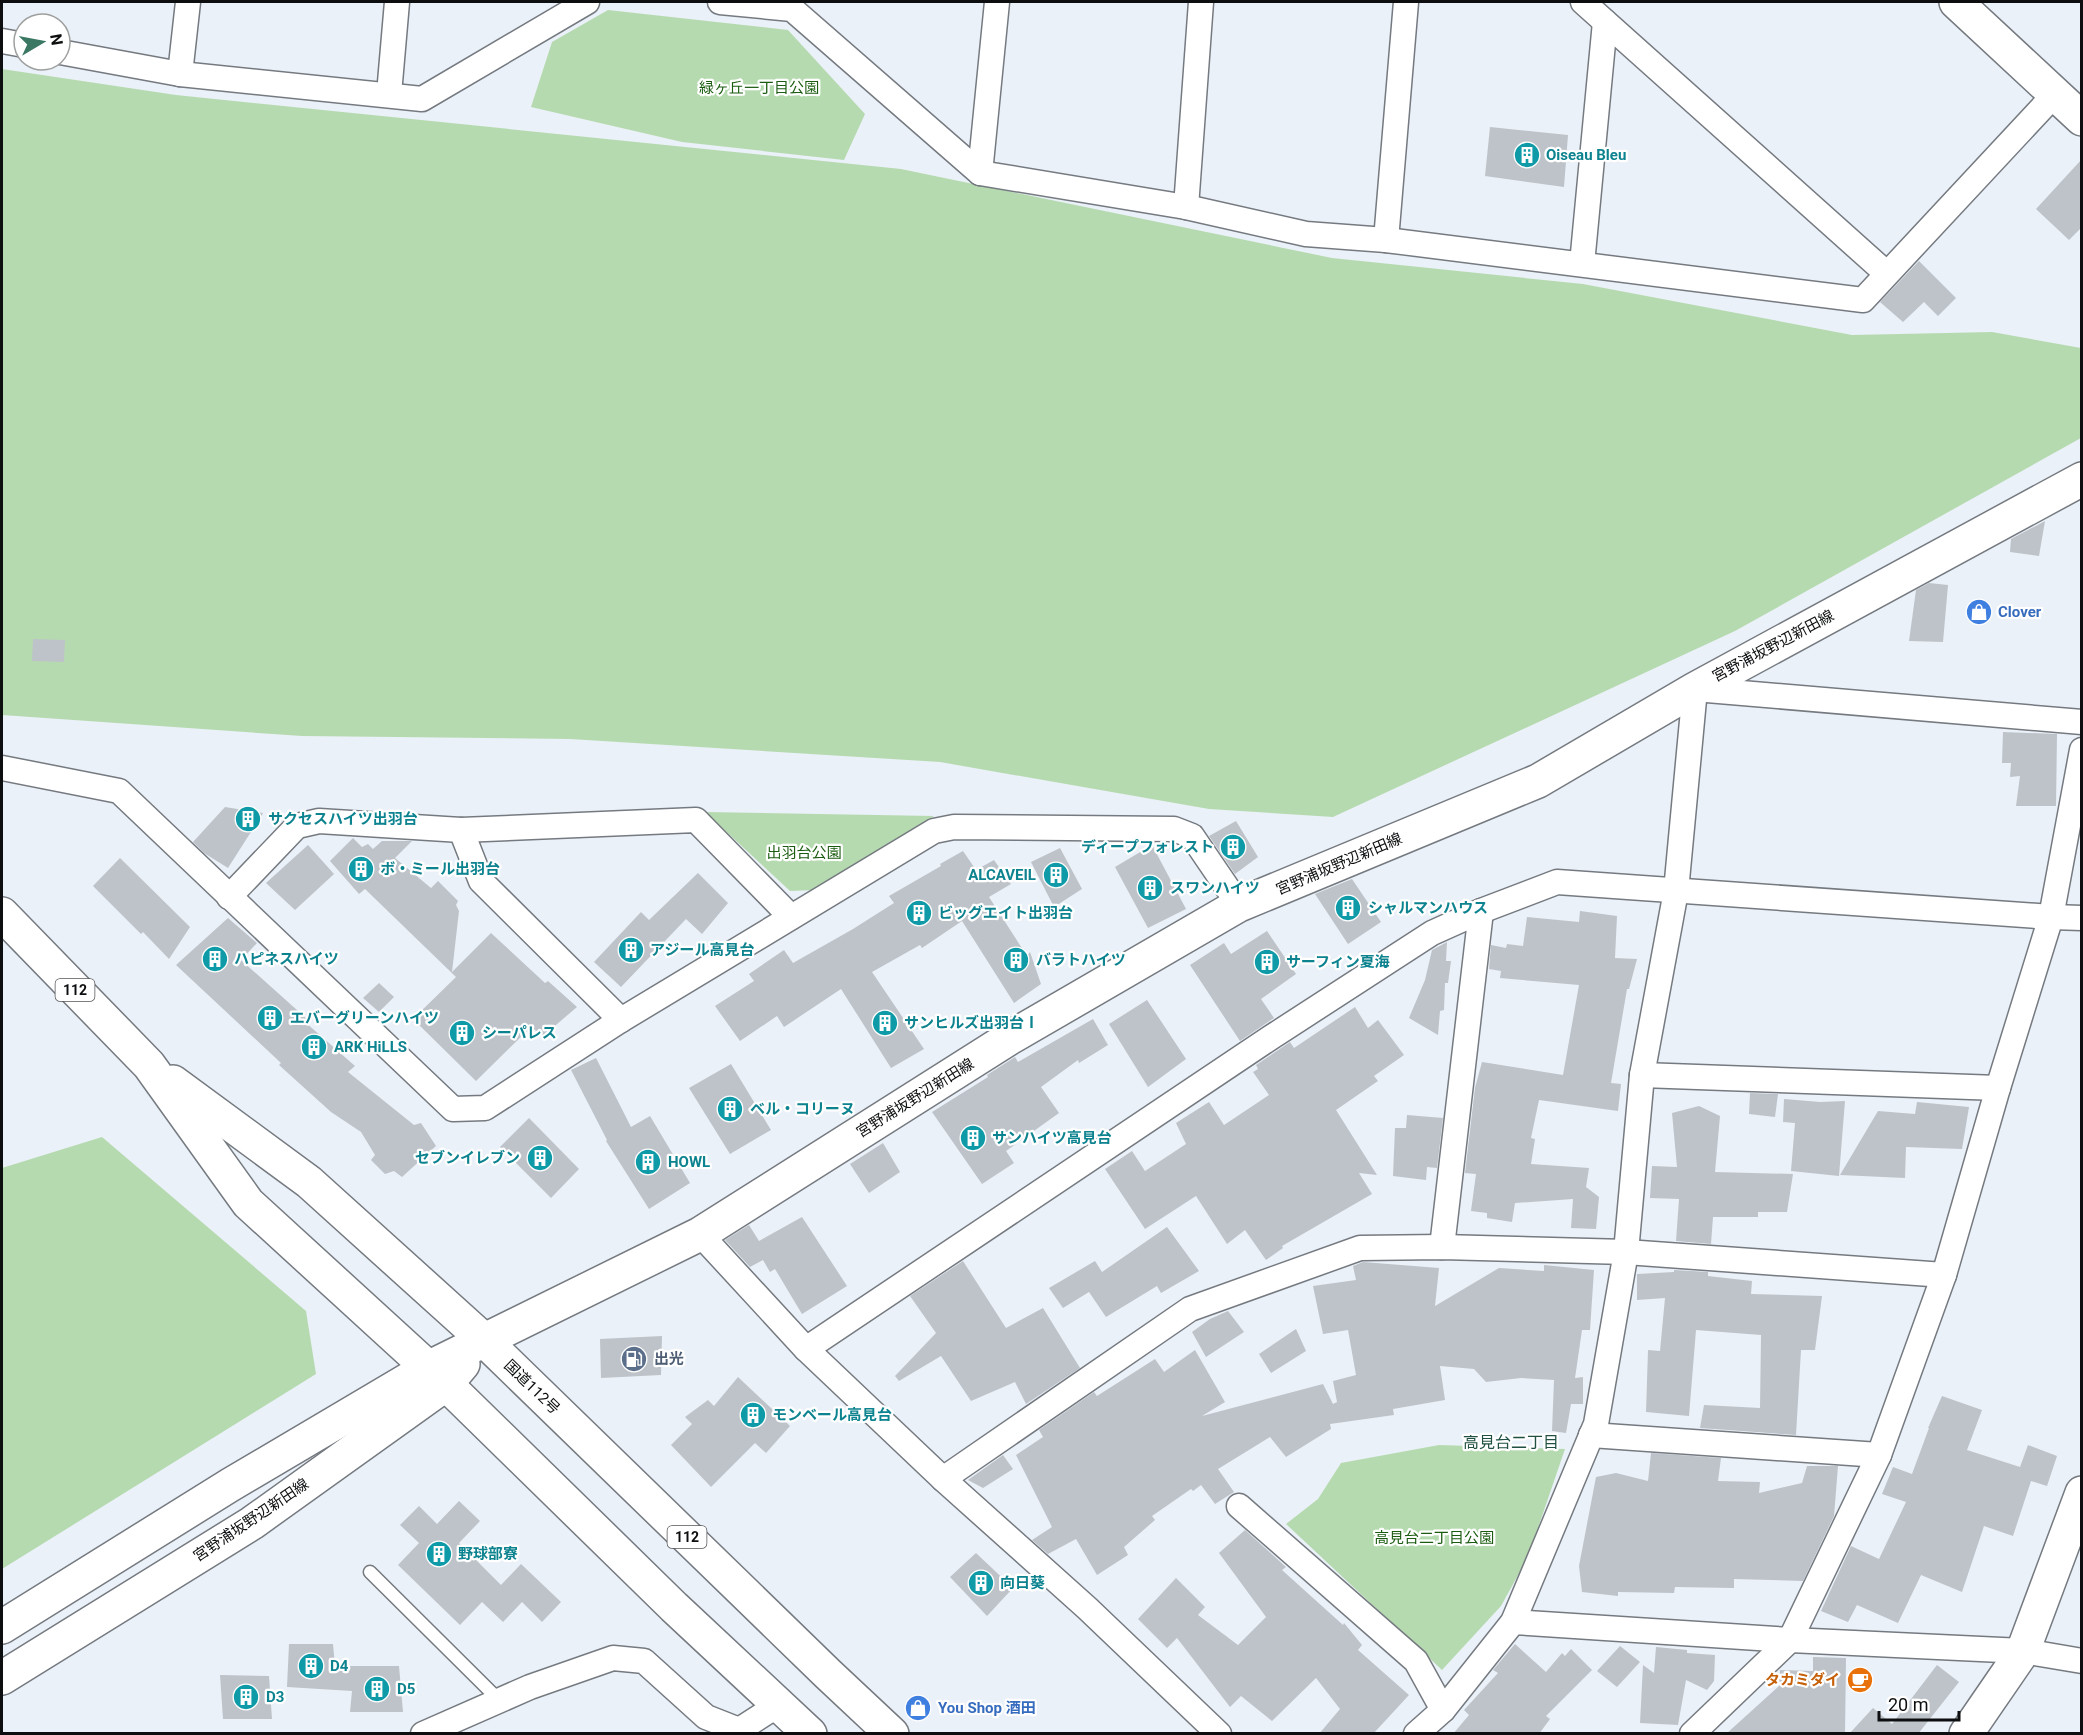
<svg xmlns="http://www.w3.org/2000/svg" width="2083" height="1735" viewBox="0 0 2083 1735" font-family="Roboto,'Noto Sans JP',sans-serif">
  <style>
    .green { fill: #b6dab0 }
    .building { fill: #bec3c9 }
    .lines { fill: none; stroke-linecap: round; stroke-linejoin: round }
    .lane-casing { stroke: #757a80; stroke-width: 15 }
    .street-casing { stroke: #757a80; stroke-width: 27 }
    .secondary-casing { stroke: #757a80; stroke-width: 36 }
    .highway-casing { stroke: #757a80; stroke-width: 36 }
    .lane { stroke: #fff; stroke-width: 12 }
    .street { stroke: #fff; stroke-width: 24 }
    .secondary { stroke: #fff; stroke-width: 33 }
    .highway { stroke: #fff; stroke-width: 33 }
    .labels { text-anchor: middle; stroke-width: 4.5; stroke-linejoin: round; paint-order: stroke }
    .shield { fill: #fff; stroke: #555658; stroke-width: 1.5 }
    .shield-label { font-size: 14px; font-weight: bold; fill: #0c0e10 }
    .park-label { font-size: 15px; fill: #1a5c10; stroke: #fff }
    .culture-label { font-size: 15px; font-weight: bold; fill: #0d838f; stroke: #fff; text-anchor: start }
    .shop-label { font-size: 15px; font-weight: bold; fill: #366cbe; stroke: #fff; text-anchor: start }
    .street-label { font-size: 15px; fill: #0c0e10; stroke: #fff }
    .service-label { font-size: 15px; font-weight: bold; fill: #4e5e75; stroke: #fff; text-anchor: start }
    .food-label { font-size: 15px; font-weight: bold; fill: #c56008; stroke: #fff; text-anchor: end }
    .neighbourhood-label { font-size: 16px; fill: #205142; stroke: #fff }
  </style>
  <rect width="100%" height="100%" fill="#ebf1f8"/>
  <!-- green -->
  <g class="green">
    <polygon points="608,10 788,30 865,114 844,160 682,142 531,107 552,42"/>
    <polygon points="2,69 176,95 901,169 1332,258 1583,284 1852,335 1992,332 2081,348 2081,438 1735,631 1333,817 1209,809 940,762 570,739 302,736 2,715"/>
    <polygon points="705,812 934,816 815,890 790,891"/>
    <polygon points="102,1137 306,1311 316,1374 2,1569 2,1168"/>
    <polygon points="1439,1445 1565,1449 1528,1557 1501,1606 1442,1670 1286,1524 1318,1499 1341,1463"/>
  </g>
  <!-- building -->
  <g class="building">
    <polygon points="1490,127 1568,135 1564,187 1485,176"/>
    <polygon points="2082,159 2082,227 2069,240 2036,209"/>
    <polygon points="1919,261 1956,298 1938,316 1924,302 1903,322 1880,302"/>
    <polygon points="2045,521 2039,556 2010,552 2011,539"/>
    <polygon points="1929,583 1948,585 1943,642 1909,641 1916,590"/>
    <polygon points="33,639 65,640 64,662 32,661"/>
    <polygon points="2003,732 2057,734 2056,806 2016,806 2020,776 2010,777 2011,763 2002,763"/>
    <polygon points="225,807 263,813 228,868 204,853 193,842"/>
    <polygon points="1236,821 1258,857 1235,874 1209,836"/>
    <polygon points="353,838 362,847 368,844 373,849 382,841 412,841 395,858 431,888 438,881 458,901 456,905 459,911 452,972 491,933 545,983 548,981 577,1007 543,1036 531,1027 476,1081 413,1019 456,977 365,889 359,894 330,861"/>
    <polygon points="308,845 334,874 295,910 266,883"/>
    <polygon points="1152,845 1186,909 1148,928 1115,867"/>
    <polygon points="1060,848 1082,889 1054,907 1031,862"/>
    <polygon points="963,851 976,870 994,860 1011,884 989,897 1027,956 1030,952 1041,984 1014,1003 962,921 922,948 920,945 872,972 924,1049 891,1068 841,989 784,1027 777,1016 740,1041 715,1006 754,981 749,974 784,950 793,963 853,929 894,903 889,896 941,866 940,864"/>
    <polygon points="120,858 190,927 169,959 143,932 141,934 93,886"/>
    <polygon points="698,873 728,903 702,934 686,919 621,987 594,962 641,912 649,920"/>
    <polygon points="1352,879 1381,922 1348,944 1315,894"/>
    <polygon points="1580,911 1617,916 1615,958 1637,959 1629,989 1627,989 1611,1083 1621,1084 1618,1111 1539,1100 1531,1138 1535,1139 1531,1164 1589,1168 1586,1187 1599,1197 1596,1229 1571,1228 1573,1199 1515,1203 1512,1222 1487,1218 1487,1213 1471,1211 1476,1174 1465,1173 1475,1088 1482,1062 1563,1075 1579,985 1500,978 1501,971 1489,969 1491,945 1506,948 1507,944 1523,946 1527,917 1579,922"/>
    <polygon points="228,918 257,943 241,960 307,1019 305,1022 355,1066 348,1072 414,1125 421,1123 436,1146 402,1177 394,1171 385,1174 371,1160 375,1155 361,1132 331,1112 279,1065 281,1063 176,965"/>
    <polygon points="1267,931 1296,974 1261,999 1274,1018 1240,1041 1190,965 1224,943 1231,954"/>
    <polygon points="1447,942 1446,961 1451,961 1448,983 1445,983 1444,1010 1440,1011 1438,1035 1409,1018 1425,980 1432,950"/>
    <polygon points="379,983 394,997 379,1012 363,998"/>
    <polygon points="1147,1000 1186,1059 1148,1087 1109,1024"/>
    <polygon points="1355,1007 1368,1028 1378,1020 1404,1055 1374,1076 1378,1081 1336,1110 1377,1175 1359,1173 1372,1194 1282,1246 1283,1248 1266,1260 1245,1230 1227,1244 1196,1196 1145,1229 1105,1169 1132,1151 1145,1171 1186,1144 1176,1123 1209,1102 1224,1125 1269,1095 1253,1072 1258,1069 1256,1065 1290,1042 1294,1048"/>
    <polygon points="1093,1019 1108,1045 1079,1063 1078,1060 1041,1087 1059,1113 1006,1151 1014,1163 982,1184 932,1112 988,1077 987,1075 1015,1057 1018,1062"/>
    <polygon points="596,1058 631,1127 650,1116 690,1183 649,1209 606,1141 607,1140 571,1070"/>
    <polygon points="731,1064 771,1130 730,1154 689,1088"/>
    <polygon points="1750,1093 1778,1094 1775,1117 1749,1114"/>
    <polygon points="1784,1099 1820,1102 1845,1101 1839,1176 1791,1171 1795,1123 1783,1122"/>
    <polygon points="1917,1102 1969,1107 1962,1149 1906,1147 1905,1178 1840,1175 1878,1111 1915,1114"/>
    <polygon points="1699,1106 1720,1116 1715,1172 1793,1174 1787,1212 1758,1212 1758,1217 1713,1217 1711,1244 1676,1241 1679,1199 1650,1198 1652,1166 1677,1167 1672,1113"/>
    <polygon points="1407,1115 1443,1118 1437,1168 1427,1167 1426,1180 1393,1176 1395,1128 1406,1128"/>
    <polygon points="529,1118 579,1169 551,1198 500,1147"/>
    <polygon points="883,1143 900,1172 869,1193 850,1164"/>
    <polygon points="802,1217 847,1286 802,1314 775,1269 770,1272 763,1260 750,1267 725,1240 749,1225 759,1241"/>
    <polygon points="1167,1227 1199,1271 1161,1293 1157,1286 1106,1317 1089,1292 1063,1308 1049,1288 1095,1261 1102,1272"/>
    <polygon points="963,1261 1006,1328 1043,1308 1080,1368 1026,1404 1015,1382 971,1401 941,1356 899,1381 895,1376 936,1333 910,1296"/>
    <polygon points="1363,1262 1439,1268 1435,1306 1499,1268 1544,1271 1544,1265 1594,1270 1590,1330 1582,1330 1575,1378 1583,1377 1583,1404 1571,1404 1566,1433 1552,1431 1554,1380 1521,1378 1486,1382 1474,1369 1440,1366 1445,1400 1393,1409 1394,1415 1330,1424 1331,1429 1286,1457 1270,1437 1218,1469 1234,1492 1215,1504 1201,1485 1193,1491 1191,1489 1152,1516 1155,1520 1124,1547 1128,1555 1097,1575 1076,1539 1048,1554 1032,1540 1052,1527 1016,1455 1043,1437 1039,1430 1094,1392 1097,1396 1155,1359 1164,1372 1195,1350 1225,1402 1202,1416 1323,1384 1333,1404 1337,1402 1333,1381 1356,1375 1348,1330 1323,1334 1313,1286 1356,1280 1353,1266"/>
    <polygon points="1674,1270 1708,1272 1708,1276 1752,1281 1751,1294 1822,1296 1815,1350 1801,1350 1796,1435 1700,1428 1704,1405 1760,1408 1761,1335 1696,1330 1689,1416 1646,1412 1648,1350 1660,1351 1665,1298 1637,1300 1637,1274 1674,1272"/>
    <polygon points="1228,1311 1244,1332 1206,1357 1192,1332 1210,1319"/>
    <polygon points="1296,1329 1306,1351 1271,1373 1259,1354"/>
    <polygon points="662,1336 661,1375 601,1378 600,1339"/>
    <polygon points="738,1377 790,1426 766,1453 755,1443 711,1487 671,1445 692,1424 685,1417 708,1400 714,1406"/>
    <polygon points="1942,1396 1982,1410 1967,1450 2020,1467 2028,1445 2057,1456 2047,1486 2031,1481 2013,1536 1984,1526 1962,1592 1921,1575 1898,1623 1857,1605 1848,1622 1821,1611 1851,1546 1879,1559 1906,1502 1882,1494 1893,1467 1912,1474 1929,1428 1928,1428"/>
    <polygon points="1651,1453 1721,1458 1718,1481 1760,1482 1759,1493 1802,1483 1807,1466 1838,1466 1834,1516 1803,1581 1734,1579 1734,1588 1675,1587 1674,1593 1618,1592 1618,1596 1582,1592 1579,1566 1596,1477 1616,1473 1648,1481"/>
    <polygon points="1003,1455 1013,1469 983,1488 968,1480"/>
    <polygon points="459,1501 480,1521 459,1543 501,1585 521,1564 561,1602 542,1622 522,1602 503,1622 482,1602 460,1625 398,1565 419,1543 400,1525 419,1506 437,1524"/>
    <polygon points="1245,1530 1286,1567 1282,1570 1343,1625 1344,1623 1362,1645 1358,1650 1409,1695 1373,1734 1319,1734 1340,1709 1316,1678 1272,1721 1241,1696 1230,1707 1177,1638 1167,1648 1138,1619 1176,1578 1205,1607 1198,1615 1238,1645 1266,1617 1219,1553"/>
    <polygon points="976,1553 1013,1588 987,1616 950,1577"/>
    <polygon points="289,1644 333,1644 335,1666 399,1666 403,1712 350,1712 352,1691 287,1687"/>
    <polygon points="1515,1644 1546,1672 1562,1653 1565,1656 1571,1649 1592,1670 1546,1716 1550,1719 1539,1734 1453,1734 1469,1715 1464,1710 1498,1673 1493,1670"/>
    <polygon points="1620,1646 1640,1662 1617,1687 1597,1671"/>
    <polygon points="1656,1647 1687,1650 1687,1653 1715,1655 1714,1681 1707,1690 1686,1680 1678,1725 1640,1723 1643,1665 1654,1673"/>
    <polygon points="1813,1657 1846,1658 1845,1734 1726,1734 1779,1686 1780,1670 1813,1671"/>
    <polygon points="1937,1665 1959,1682 1918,1734 1849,1734 1873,1708 1892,1724"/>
    <polygon points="220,1675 269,1676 272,1719 223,1719"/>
  </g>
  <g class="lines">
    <!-- lane casing -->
    <g class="lane-casing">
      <polyline id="lane" points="370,1572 499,1700"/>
    </g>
    <!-- street casing -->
    <g class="street-casing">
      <g id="street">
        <polyline points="720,2 792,9 980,173 1186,207 1306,234 1386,240 1863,300 2055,94"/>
        <polyline points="1583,2 1886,273"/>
        <polyline points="2,41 24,45"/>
        <polyline points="60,52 180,74 422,99 587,2"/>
        <polyline points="180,74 188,2"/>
        <polyline points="389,94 397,2"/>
        <polyline points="980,173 997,2"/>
        <polyline points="1186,207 1201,2"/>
        <polyline points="1386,240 1406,2"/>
        <polyline points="1582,264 1605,22"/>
        <polyline points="2,768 119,791 453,1109 485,1108 621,1020 934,831 954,827 1174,829 1192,836 1239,905"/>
        <polyline points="461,830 481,881 621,1020"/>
        <polyline points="229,897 297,826 319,821 461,830 696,820 791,917"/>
        <polyline points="1642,1075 1998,1088"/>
        <polyline points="700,1234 806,1349 943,1479 1087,1608 1219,1734"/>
        <polyline points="1442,1247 1481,911"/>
        <polyline points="806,1349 1270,1038 1432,933 1481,911 1557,882 2051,917 2082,918"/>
        <polyline points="1591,1435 1879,1455"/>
        <polyline points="943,1479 1190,1309 1360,1248 1442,1247 1626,1252 1944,1275"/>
        <polyline points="1239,1506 1416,1661 1443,1710"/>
        <polyline points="1513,1622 1790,1640 2023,1651 2082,1661"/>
        <polyline points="423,1734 530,1687 613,1658 644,1661 706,1717 739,1730 778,1705"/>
        <polyline points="1416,1734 1443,1710 1513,1622 1596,1424 1626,1252 1642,1075 1676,891 1695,689 2082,722"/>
        <polyline points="1692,1734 1790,1640 1879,1455 1944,1275 1998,1088 2051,917 2082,750"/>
      </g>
    </g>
    <!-- secondary casing -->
    <g class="secondary-casing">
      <g id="secondary">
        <polyline points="1956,2 2082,119"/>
        <polyline points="2,1627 230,1485 428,1368 700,1234 1008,1039 1239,905 1538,781 1695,689 2082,479"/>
        <polyline points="2,1678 252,1523 446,1384 463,1364"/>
        <polyline points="1966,1734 2023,1651 2082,1493"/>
      </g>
    </g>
    <!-- highway casing -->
    <g class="highway-casing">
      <g id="highway">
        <polyline points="2,914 149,1065 248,1203 446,1384 674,1607 810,1734"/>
        <polyline points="173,1082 309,1182 484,1340 828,1674 892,1734"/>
      </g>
    </g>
    <!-- lane -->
    <use href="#lane" class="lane"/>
    <!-- street -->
    <use href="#street" class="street"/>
    <!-- secondary -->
    <use href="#secondary" class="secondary"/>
    <!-- highway -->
    <use href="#highway" class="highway"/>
  </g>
  <!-- icons -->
  <defs>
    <g id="building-disc" transform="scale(1.35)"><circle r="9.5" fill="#0f9aa8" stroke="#fff"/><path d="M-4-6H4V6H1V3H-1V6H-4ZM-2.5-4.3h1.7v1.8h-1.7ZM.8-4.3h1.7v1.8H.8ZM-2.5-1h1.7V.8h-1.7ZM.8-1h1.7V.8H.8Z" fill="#fff"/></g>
    <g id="shop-disc" transform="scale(1.35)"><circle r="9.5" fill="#3f7fe0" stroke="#fff"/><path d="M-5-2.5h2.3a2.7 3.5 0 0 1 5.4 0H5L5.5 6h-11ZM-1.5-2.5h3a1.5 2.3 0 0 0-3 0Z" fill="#fff"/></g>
    <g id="fuel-disc" transform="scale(1.35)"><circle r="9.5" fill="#5c6f8a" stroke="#fff"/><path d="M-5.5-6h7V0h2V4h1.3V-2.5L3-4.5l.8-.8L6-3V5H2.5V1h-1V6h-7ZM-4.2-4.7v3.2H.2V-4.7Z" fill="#fff"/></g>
    <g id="cafe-disc" transform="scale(1.35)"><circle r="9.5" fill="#e8710a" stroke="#fff"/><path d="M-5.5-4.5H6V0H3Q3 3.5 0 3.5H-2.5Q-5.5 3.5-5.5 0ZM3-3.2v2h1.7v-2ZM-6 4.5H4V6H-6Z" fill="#fff"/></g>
  </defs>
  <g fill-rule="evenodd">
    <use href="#building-disc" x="1527" y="155"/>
    <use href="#shop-disc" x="1979" y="612"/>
    <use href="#building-disc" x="248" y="819"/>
    <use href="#building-disc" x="1233" y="847"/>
    <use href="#building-disc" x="361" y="869"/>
    <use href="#building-disc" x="1056" y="875"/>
    <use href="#building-disc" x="1150" y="888"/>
    <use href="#building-disc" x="1348" y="908"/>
    <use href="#building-disc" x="919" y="913"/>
    <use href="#building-disc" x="631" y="950"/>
    <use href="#building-disc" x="215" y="959"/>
    <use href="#building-disc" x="1016" y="960"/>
    <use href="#building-disc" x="1267" y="962"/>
    <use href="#building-disc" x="270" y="1018"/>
    <use href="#building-disc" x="885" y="1023"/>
    <use href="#building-disc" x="462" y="1033"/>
    <use href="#building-disc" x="314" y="1047"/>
    <use href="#building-disc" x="730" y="1109"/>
    <use href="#building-disc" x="973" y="1138"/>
    <use href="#building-disc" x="540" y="1158"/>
    <use href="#building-disc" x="648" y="1162"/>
    <use href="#fuel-disc" x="634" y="1359"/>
    <use href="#building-disc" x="753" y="1415"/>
    <use href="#building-disc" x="439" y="1554"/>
    <use href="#building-disc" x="981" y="1583"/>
    <use href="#building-disc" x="311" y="1666"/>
    <use href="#cafe-disc" x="1860" y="1680"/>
    <use href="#building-disc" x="377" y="1689"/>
    <use href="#building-disc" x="246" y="1697"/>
    <use href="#shop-disc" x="918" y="1708"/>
  </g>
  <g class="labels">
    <!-- shield labels -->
    <g class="shield">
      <rect x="55.5" y="979" width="39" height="22" rx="4.5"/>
      <rect x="667.5" y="1526" width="39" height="22" rx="4.5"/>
    </g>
    <g class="shield-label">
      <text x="75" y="995">112</text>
      <text x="687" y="1542">112</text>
    </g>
    <!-- park labels -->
    <g class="park-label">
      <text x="759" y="93">緑ヶ丘一丁目公園</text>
      <text x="804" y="858">出羽台公園</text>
      <text x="1434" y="1543">高見台二丁目公園</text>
    </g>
    <!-- culture labels -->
    <g class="culture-label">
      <text x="1546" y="160">Oiseau Bleu</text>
      <text x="268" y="824">サクセスハイツ出羽台</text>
      <text x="1214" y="852" text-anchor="end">ディープフォレスト</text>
      <text x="380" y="874">ボ・ミール出羽台</text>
      <text x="1036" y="880" text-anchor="end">ALCAVEIL</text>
      <text x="1170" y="893">スワンハイツ</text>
      <text x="1368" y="913">シャルマンハウス</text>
      <text x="938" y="918">ビッグエイト出羽台</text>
      <text x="650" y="955">アジール高見台</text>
      <text x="234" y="964">ハピネスハイツ</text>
      <text x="1036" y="965">バラトハイツ</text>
      <text x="1286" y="967">サーフィン夏海</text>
      <text x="290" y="1023">エバーグリーンハイツ</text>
      <text x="904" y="1028">サンヒルズ出羽台Ⅰ</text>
      <text x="482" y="1038">シーパレス</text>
      <text x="334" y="1052">ARK HiLLS</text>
      <text x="750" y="1114">ベル・コリーヌ</text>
      <text x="992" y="1143">サンハイツ高見台</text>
      <text x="520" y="1163" text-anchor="end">セブンイレブン</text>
      <text x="668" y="1167">HOWL</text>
      <text x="772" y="1420">モンベール高見台</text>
      <text x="458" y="1559">野球部寮</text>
      <text x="1000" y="1588">向日葵</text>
      <text x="330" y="1671">D4</text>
      <text x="397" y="1694">D5</text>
      <text x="266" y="1702">D3</text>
    </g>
    <!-- shop labels -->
    <g class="shop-label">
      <text x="1998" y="617">Clover</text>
      <text x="938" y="1713">You Shop 酒田</text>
    </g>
    <!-- street labels -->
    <g class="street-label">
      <text transform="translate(1773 646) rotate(-28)" y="5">宮野浦坂野辺新田線</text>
      <text transform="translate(1339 864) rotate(-23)" y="5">宮野浦坂野辺新田線</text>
      <text transform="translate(915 1098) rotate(-32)" y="5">宮野浦坂野辺新田線</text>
      <text transform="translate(532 1387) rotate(44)" y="5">国道112号</text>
      <text transform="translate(251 1520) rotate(-34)" y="5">宮野浦坂野辺新田線</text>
    </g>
    <!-- service labels -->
    <g class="service-label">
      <text x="654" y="1364">出光</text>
    </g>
    <!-- food labels -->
    <g class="food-label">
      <text x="1840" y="1685">タカミダイ</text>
    </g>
    <!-- neighbourhood labels -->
    <g class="neighbourhood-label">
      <text x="1511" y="1448">高見台二丁目</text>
    </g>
  </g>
  <!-- border -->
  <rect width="2083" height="1735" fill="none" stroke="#0c0e10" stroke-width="6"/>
  <!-- north arrow -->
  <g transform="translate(42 42) rotate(80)"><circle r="28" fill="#ffffff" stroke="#9e9f9f" stroke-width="1.5"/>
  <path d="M0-4.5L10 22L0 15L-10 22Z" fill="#3a7864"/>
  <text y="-9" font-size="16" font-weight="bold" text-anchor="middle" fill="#0c0e10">N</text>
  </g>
  <!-- scale -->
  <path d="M1879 1711v9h80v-9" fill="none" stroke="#0c0e10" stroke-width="3"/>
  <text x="1888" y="1711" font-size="18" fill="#0c0e10" stroke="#ffffff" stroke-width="4.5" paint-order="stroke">20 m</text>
</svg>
